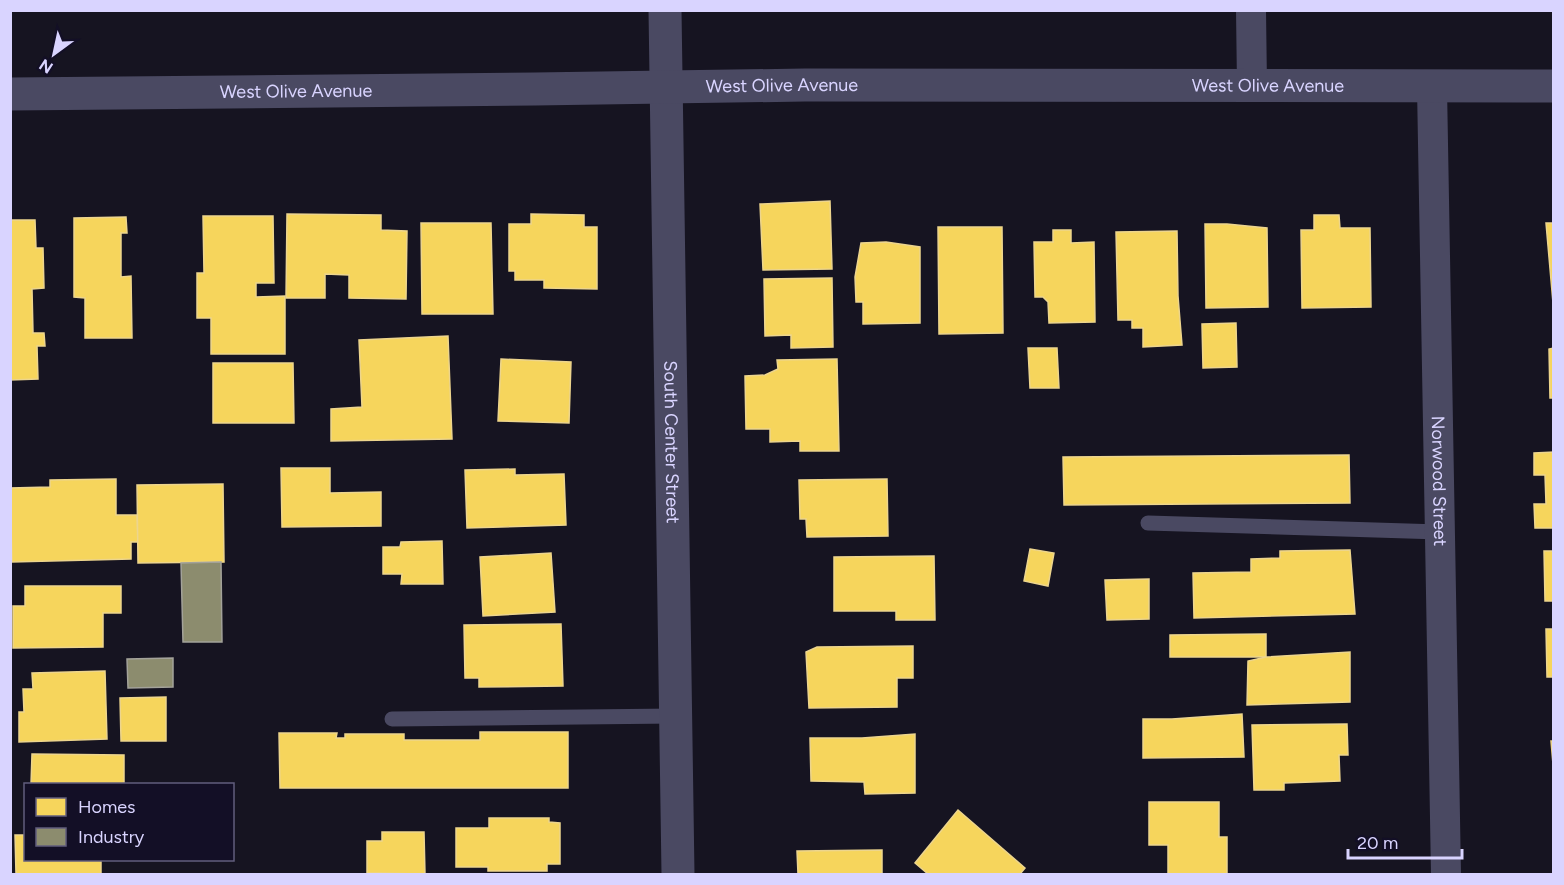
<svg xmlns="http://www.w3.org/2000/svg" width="1564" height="885" viewBox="0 0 1564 885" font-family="Figtree,sans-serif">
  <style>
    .homes { fill: #f6d55c; stroke: #edd58d; stroke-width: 1.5 }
    .industry { fill: #8c8c6e; stroke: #a3a29a; stroke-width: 1.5 }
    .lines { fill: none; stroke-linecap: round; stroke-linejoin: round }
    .service { stroke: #4a4962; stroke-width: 15 }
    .minor { stroke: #4a4962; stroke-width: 30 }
    .tertiary { stroke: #4a4962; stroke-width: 33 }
    .labels { text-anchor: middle; stroke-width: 6; stroke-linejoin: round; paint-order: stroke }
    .street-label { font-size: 18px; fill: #d9d4ff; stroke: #130f26 }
  </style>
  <rect width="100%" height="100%" fill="#161421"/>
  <!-- homes -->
  <g class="homes">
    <polygon points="830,201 832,269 763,270 760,204"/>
    <polygon points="287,214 381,215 381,230 407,231 406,299 349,298 349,275 325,274 325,298 286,298"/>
    <polygon points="531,214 584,215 584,227 597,227 597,289 544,288 544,280 515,280 515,271 509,271 509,224 531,224"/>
    <polygon points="1314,215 1339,215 1340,228 1370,228 1371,307 1302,308 1301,230 1314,230"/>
    <polygon points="203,216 273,216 274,283 256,283 256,297 285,296 285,354 211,354 211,318 197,318 197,273 204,273"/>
    <polygon points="126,217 127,233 121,233 121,277 131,276 132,338 85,338 85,298 74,297 74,218"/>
    <polygon points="10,220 35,220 36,248 43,248 44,288 32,289 33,333 44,333 45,346 37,346 38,379 10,380"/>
    <polygon points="421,223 491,223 493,314 422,314"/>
    <polygon points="1546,223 1554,223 1554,322 1553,322 1553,303"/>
    <polygon points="1205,224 1227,224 1267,228 1268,307 1206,308"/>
    <polygon points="938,227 1002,227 1003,333 939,334"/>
    <polygon points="1053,230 1071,230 1071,243 1094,242 1095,322 1049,323 1048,302 1043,297 1035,297 1034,242 1053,242"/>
    <polygon points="1177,231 1178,296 1182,345 1143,347 1143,328 1132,328 1132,320 1118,320 1116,232"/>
    <polygon points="886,242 920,247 920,323 863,324 863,302 856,302 855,277 861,243"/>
    <polygon points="832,278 833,347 791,348 791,335 765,336 764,279"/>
    <polygon points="1236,323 1237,367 1203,368 1202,324"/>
    <polygon points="448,336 452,439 331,441 331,409 362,407 359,340"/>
    <polygon points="1028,348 1057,348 1059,388 1030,388"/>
    <polygon points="1554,348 1554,398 1550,398 1549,349"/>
    <polygon points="501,359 571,362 569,423 498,421"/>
    <polygon points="837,359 839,451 800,451 800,441 770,442 770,429 746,429 745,376 765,375 778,369 777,360"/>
    <polygon points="213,363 293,363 294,423 213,423"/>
    <polygon points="1554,452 1554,528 1535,528 1534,504 1546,504 1545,475 1534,475 1534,453"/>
    <polygon points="1349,455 1350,503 1064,505 1063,457"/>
    <polygon points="281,468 330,468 330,493 381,492 381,526 282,527"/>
    <polygon points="515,469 515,475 564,474 566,525 467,528 465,470"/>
    <polygon points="116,479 116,515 137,515 138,542 131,542 131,559 12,562 10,488 50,487 50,480"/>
    <polygon points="887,479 888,536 807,537 806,519 800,519 799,480"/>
    <polygon points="223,484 224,562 138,563 137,485"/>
    <polygon points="442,541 443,584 401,584 402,574 383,574 383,547 400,547 401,542"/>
    <polygon points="1030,549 1054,553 1048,586 1024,581"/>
    <polygon points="1350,550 1355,614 1194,618 1193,573 1251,572 1251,559 1280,558 1280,551"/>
    <polygon points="1544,551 1554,551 1554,601 1545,601"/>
    <polygon points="551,553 555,612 483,616 480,557"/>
    <polygon points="934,556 935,620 896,620 896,611 834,611 834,557"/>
    <polygon points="1149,579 1149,619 1107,620 1105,580"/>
    <polygon points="25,586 121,586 121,613 103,613 103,647 13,648 13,606 25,606"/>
    <polygon points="561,624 563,686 479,687 479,678 465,678 464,625"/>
    <polygon points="1546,629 1554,629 1554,677 1547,677"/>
    <polygon points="1266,634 1266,657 1170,657 1170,635"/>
    <polygon points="913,646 913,678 897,678 897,707 809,708 806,652 817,647"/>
    <polygon points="1350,652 1350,702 1247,705 1248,661 1266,657"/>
    <polygon points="105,671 107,739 19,742 19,712 24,712 23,689 33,689 32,673"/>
    <polygon points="166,697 166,741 121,741 120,698"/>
    <polygon points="1242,714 1244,757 1143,758 1143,719 1172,719"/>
    <polygon points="1347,724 1348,755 1339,755 1340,781 1284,783 1284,790 1254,790 1252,725"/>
    <polygon points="480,732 568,732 568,788 280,788 279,733 337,733 336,738 345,738 345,734 404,734 404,740 480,740"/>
    <polygon points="915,734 915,793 865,794 864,782 811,781 810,738 862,738"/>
    <polygon points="1551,741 1554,741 1554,776"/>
    <polygon points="32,754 124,755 124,784 31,784"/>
    <polygon points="1149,802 1219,802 1219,837 1227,837 1227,874 1168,874 1168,845 1149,845"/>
    <polygon points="958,810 1025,868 1020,874 928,874 915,863"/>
    <polygon points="489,818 549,818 549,822 560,823 560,864 547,864 547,871 488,871 488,867 456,867 456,828 489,828"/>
    <polygon points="382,832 424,832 425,874 367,873 367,841 382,841"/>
    <polygon points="15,835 26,835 26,860 101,860 101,874 16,874"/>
    <polygon points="882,850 882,874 798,874 797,851"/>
  </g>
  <!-- industry -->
  <g class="industry">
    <polygon points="221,562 222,642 183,642 181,563"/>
    <polygon points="173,658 173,687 128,688 127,659"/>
  </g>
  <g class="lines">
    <!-- service -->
    <g class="service">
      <polyline points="1148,523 1440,532"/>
      <polyline points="392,719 676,716"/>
    </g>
    <!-- minor -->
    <g class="minor">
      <polyline points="1251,10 1252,86"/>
      <path id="s1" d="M1432,87L1446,874"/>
    </g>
    <!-- tertiary -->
    <g class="tertiary">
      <path id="s2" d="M665,10L678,874"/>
      <path id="s3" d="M10,94L535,89L805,85L1554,86"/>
    </g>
  </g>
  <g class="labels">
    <!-- street labels -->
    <g class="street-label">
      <text dy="6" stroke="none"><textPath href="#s3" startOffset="772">West Olive Avenue</textPath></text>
      <text dy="6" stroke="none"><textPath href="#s3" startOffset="1258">West Olive Avenue</textPath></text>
      <text dy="6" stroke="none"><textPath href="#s3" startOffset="286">West Olive Avenue</textPath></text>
      <text dy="6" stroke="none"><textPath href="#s2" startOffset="432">South Center Street</textPath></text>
      <text dy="6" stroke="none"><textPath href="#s1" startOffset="394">Norwood Street</textPath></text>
    </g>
  </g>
  <!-- border -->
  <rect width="1564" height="885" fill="none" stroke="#d9d4ff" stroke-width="24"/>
  <!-- legend -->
  <rect x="24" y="783" width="210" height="78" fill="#130f26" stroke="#625e7d" stroke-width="1.5"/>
  <rect x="36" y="798" width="30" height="18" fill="#f6d55c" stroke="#625e7d" stroke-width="1.5"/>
  <text x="78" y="813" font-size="18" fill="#d9d4ff">Homes</text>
  <rect x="36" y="828" width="30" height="18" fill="#8c8c6e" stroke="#625e7d" stroke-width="1.5"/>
  <text x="78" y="843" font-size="18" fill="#d9d4ff">Industry</text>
  <!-- north arrow -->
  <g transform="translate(54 54) rotate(213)" stroke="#130f26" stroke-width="4.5" paint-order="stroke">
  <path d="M0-4.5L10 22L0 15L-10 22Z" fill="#d9d4ff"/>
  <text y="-9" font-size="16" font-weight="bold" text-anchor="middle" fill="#d9d4ff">N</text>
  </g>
  <!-- scale -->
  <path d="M1348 849v9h114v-9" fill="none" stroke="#d9d4ff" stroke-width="3"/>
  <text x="1357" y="849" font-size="18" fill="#d9d4ff" stroke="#130f26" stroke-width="4.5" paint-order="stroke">20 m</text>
</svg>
